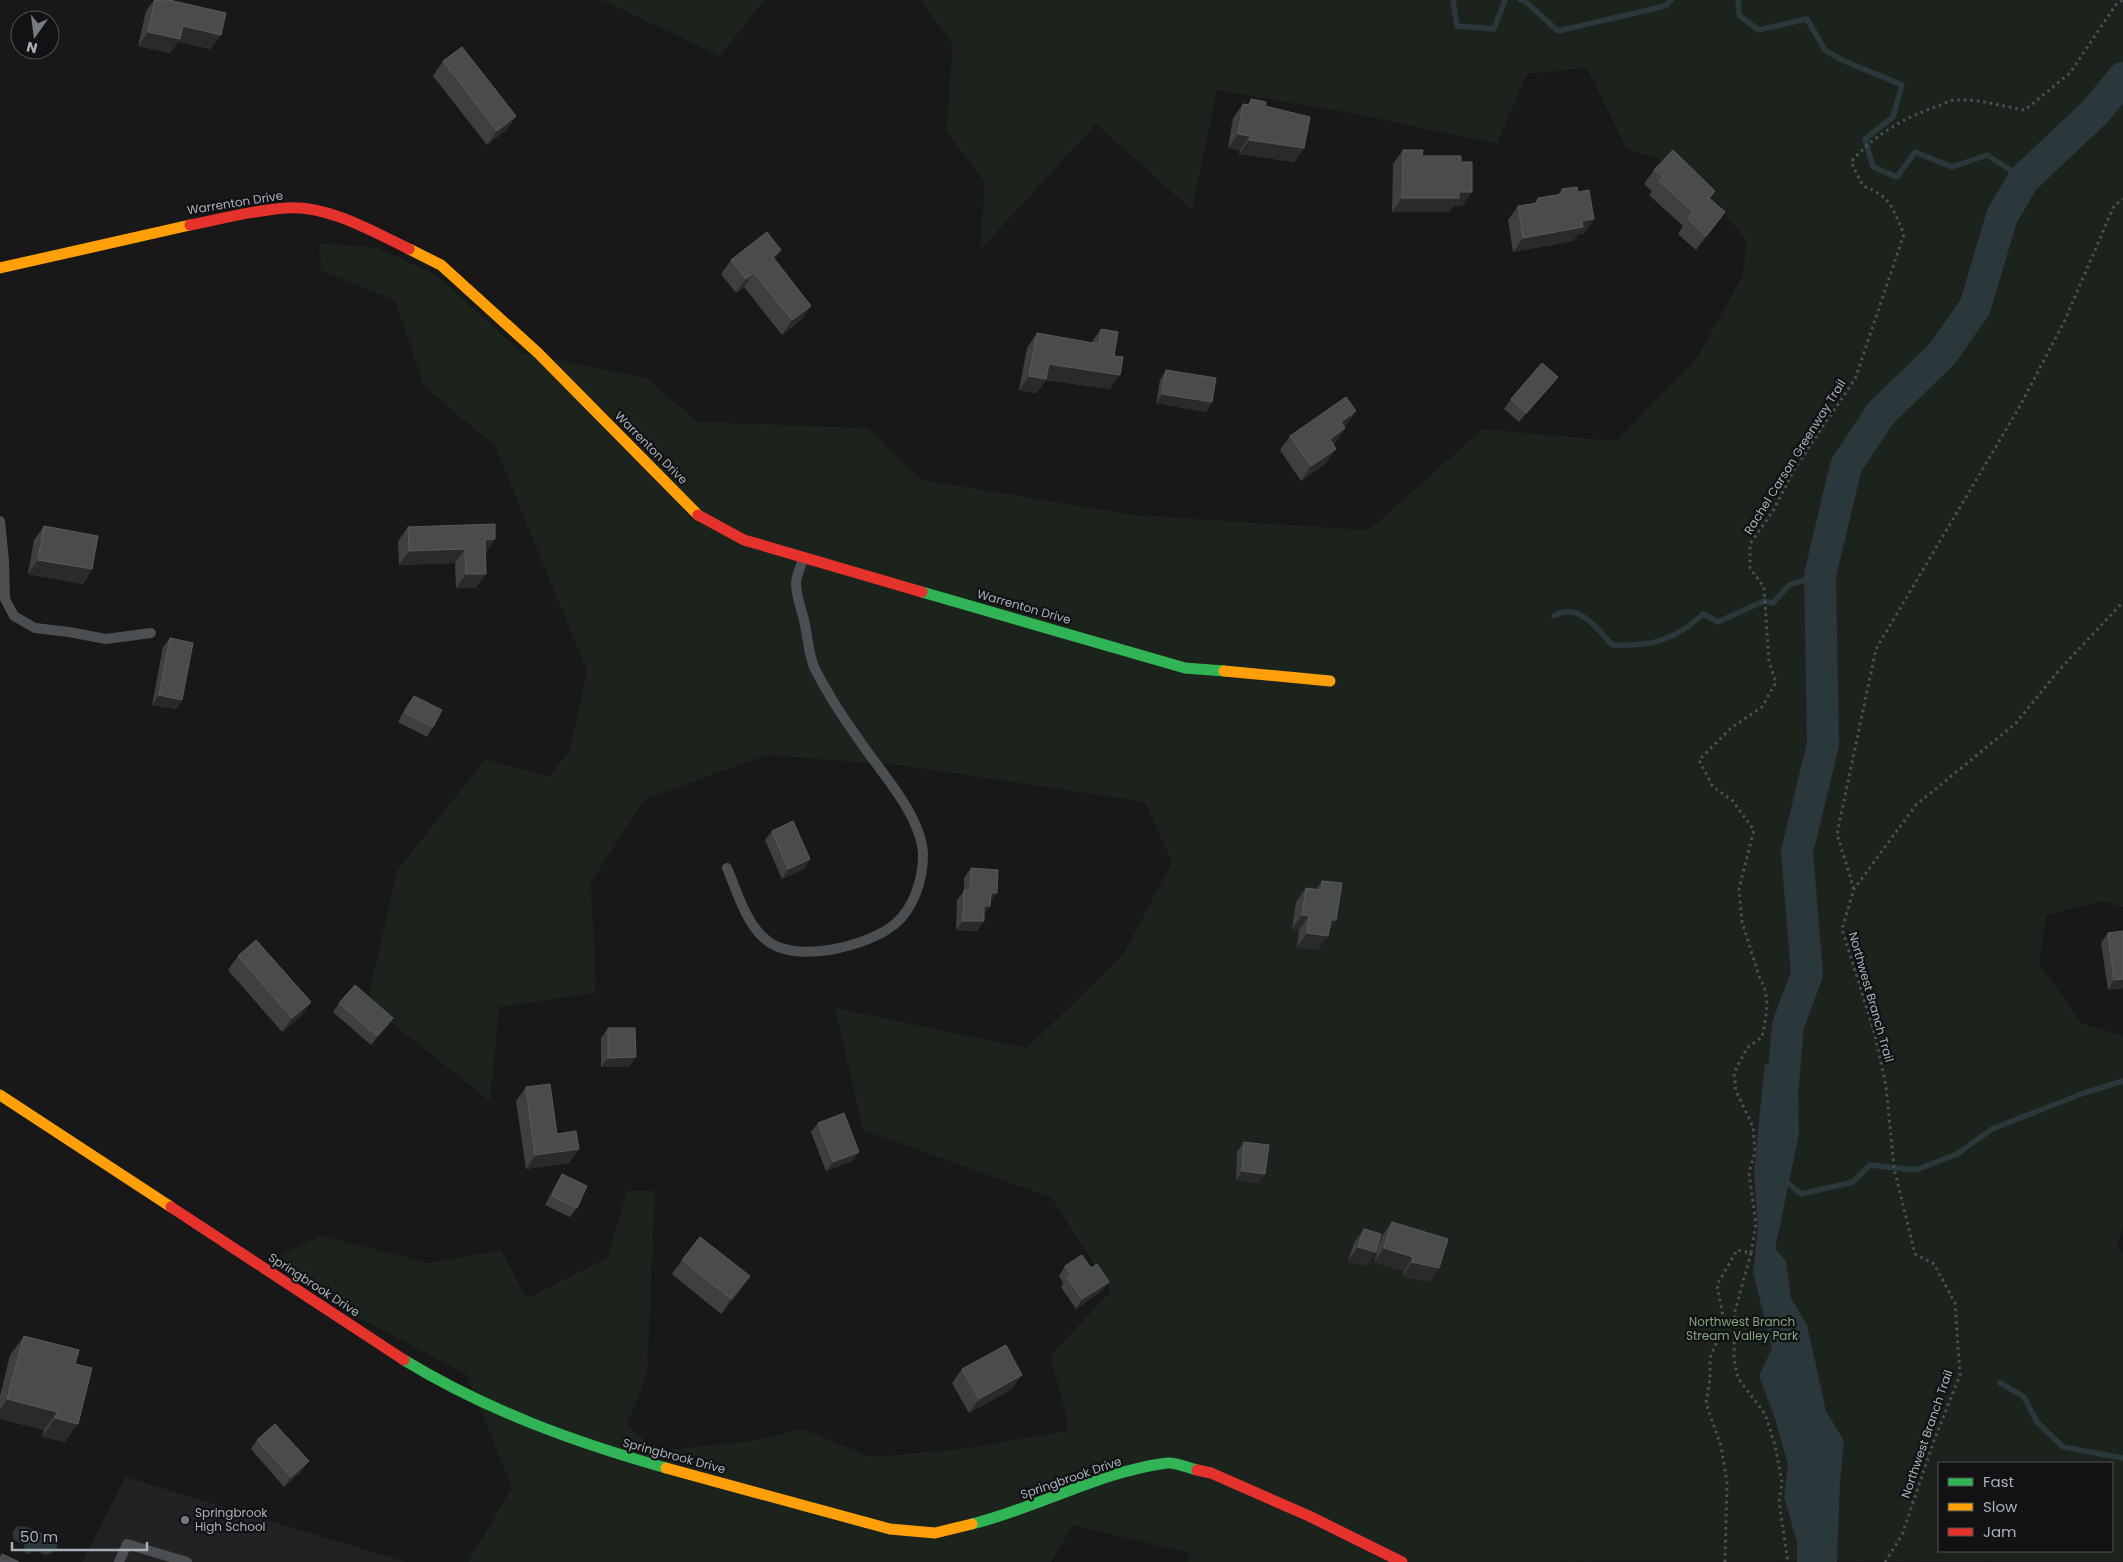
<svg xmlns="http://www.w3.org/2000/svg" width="2123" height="1562" viewBox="0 0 2123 1562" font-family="Poppins,sans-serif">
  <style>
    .built { fill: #222224 }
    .green { fill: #1c231c; fill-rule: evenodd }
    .water { fill: #2a373b }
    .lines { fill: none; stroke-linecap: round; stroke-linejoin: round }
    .stream { stroke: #2a373b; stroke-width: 5.5 }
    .river { stroke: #2a373b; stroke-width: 32 }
    .path { stroke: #4e5053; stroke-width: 3; stroke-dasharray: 2.5 4; stroke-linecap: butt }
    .lane { stroke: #4c4f51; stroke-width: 10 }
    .fast { stroke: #30b455; stroke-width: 11 }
    .slow { stroke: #ff9f0a; stroke-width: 11 }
    .jam { stroke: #e5322d; stroke-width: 11 }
    .wall { fill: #3e3f40 }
    .shaded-wall { fill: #2a2a2b }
    .building { fill: #494b4d; stroke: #585b5e }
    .poi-dot { fill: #767b81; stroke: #121214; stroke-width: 2 }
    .labels { text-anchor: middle; stroke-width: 4.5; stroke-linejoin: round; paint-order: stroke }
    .street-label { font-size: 12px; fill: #a8b1ba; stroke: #121214 }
    .park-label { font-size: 12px; fill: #83a67e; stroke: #121214 }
    .poi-label { font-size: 12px; fill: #a8b1ba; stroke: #121214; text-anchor: start }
  </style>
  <rect width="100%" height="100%" fill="#181818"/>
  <!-- built -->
  <polygon class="built" points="125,1477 406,1562 82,1562"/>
  <!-- green -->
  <g class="green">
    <polygon points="602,0 764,0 720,56"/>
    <path d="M920,0H2123V907L2102,901L2046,915L2039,963L2081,1023L2123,1036V1226L2117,1248L2123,1253V1561L1188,1562L1189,1553L1073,1525L1051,1562H468L512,1488L466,1374L323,1299L279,1256L321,1236L429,1263L501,1250L527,1299L608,1257L627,1191H655L647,1375L627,1425L657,1451L752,1441L803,1429L871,1457L962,1449L1067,1431V1418L1050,1356L1111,1291L1052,1198L863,1130L835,1008L1027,1048L1123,955L1172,862L1145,802L906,766L767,755L645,799L591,882L596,993L499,1007L490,1101L367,1003L397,871L485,759L549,777L570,750L587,671L495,446L424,386L395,300L321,270L319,243L378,248L436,275L522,353L646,378L698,422L868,428L922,480L1134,515L1369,530L1483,429L1616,441L1697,358L1743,275L1746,240L1690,171L1626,148L1587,68L1527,74L1497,144L1356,114L1217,90L1192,210L1096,124L980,250L985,182L946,131L953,45ZM1939,1463H2112V1551H1939Z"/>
  </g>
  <!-- water -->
  <g class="water">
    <polygon points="1765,1063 1798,1084 1799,1134 1775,1249 1786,1261 1791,1298 1807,1325 1826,1411 1844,1441 1840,1482 1837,1562 1797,1562 1797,1542 1784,1497 1788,1465 1775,1418 1759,1376 1772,1348 1753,1272 1758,1228 1754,1171"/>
    <path d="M17,1526L27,1527L57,1539C59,1549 54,1553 45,1555L37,1551L26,1554L24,1545L14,1540L12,1533Z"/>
  </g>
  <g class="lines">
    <!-- stream -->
    <g class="stream">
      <polyline points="1453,0 1457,26 1494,29 1505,0"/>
      <polyline points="1520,0 1526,2 1558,31 1665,6 1671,0"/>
      <polyline points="1738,0 1739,15 1758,30 1807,19 1825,50 1842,60 1902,85 1893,117 1865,139 1873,167 1897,177 1915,152 1952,167 1987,155 2024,179"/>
      <path d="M1554,616C1578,601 1598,629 1612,645C1650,647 1676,640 1703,614L1718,622L1764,601L1773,603L1789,585L1820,575"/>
      <polyline points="1784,1180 1801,1194 1853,1182 1870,1165 1916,1170 1957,1154 1992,1129 2084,1093 2123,1081"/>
      <polyline points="2000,1383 2024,1397 2037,1422 2063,1447 2123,1458"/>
    </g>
    <!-- river -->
    <polyline class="river" points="1775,1119 1783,1084 1788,1025 1807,974 1797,852 1823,744 1820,575 1846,466 1881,413 1942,354 1975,307 2002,216 2024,179 2095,112 2123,78"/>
    <!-- path -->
    <g class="path">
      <polyline points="1854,889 1837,834 1876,649 2020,406 2064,322 2114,206 2123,199"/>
      <polyline points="1751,1253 1735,1311 1734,1360 1738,1378 1765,1414 1775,1445 1782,1482 1779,1502 1788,1562"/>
      <path d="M1725,1562L1727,1482L1721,1446L1706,1403L1710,1379V1358L1719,1337L1723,1316L1717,1285L1737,1250L1751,1253L1756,1224L1749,1173L1755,1152L1753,1127L1736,1091L1734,1073L1747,1048L1762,1037C1766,1018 1771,996 1760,979L1742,922L1739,889L1754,830L1732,800L1713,787L1699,760L1731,728L1762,707L1776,682L1769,662L1764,587L1750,568V544L1773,511L1795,468L1855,379L1904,234C1892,208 1892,197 1863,186L1851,162C1874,135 1905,117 1938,106C1943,104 1950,100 1956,100C1979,99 2002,106 2025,110L2070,73L2117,3L2123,0"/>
      <polyline points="1885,1562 1902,1535 1935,1438 1960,1375 1955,1303 1934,1264 1915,1254 1894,1168 1886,1086 1875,1035 1842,929 1854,889 1916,805 2015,724 2061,668 2123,602"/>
    </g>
    <!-- lane -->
    <g class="lane">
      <polyline points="0,521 4,561 5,599 14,616 35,628 69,632 106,639 151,633"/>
      <path d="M727,868C737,891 745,921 764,938C792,966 869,946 895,924C914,908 923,879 923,855C922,815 878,769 857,737C842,716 827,693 815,669C809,657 808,639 805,625C803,613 796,597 796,584C796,576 801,566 803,559"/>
      <polyline points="119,1562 127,1544 187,1562"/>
    </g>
    <!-- fast -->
    <g class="fast">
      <polyline points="922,592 1185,668 1224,671"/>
      <path d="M404,1360C486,1410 574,1442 666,1468"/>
      <path d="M972,1524C1037,1508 1102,1471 1167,1463C1176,1462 1188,1468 1197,1470"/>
    </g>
    <!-- slow -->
    <g class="slow">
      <polyline points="409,249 441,265 538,353 698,515"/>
      <polyline points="0,268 190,225"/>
      <polyline points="1224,671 1330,681"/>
      <polyline points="0,1095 171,1207"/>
      <polyline points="666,1468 890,1529 935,1533 972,1524"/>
    </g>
    <!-- jam -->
    <g class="jam">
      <path d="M190,225C221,219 254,210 286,208C328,205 372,231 409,249"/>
      <polyline points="698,515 744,540 922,592"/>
      <polyline points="171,1207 404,1360"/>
      <polyline points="1197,1470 1211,1473 1309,1516 1402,1562"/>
    </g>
  </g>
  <!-- wall -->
  <g class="wall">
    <polygon points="154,0 169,0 211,49 178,42 170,53 138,46 146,11"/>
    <polygon points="443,61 516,116 506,130 487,145 433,76"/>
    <polygon points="1251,99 1265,106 1304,148 1294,162 1239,154 1240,150 1228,148 1233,118 1243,104 1248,104"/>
    <polygon points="1403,150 1422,156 1462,206 1454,206 1449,212 1392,212 1393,164"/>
    <polygon points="1654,170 1715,191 1710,198 1725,212 1715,226 1696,250 1678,234 1683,226 1649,195 1652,191 1644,184"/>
    <polygon points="1562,189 1584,234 1578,234 1573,241 1513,252 1508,220 1518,206 1534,204 1538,198 1558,195"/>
    <polygon points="731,260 775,260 811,306 801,320 782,335 744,287 736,293 721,274"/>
    <polygon points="1101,329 1114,356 1110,389 1046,380 1036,393 1019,390 1027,348 1037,333 1091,343"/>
    <polygon points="1166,370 1206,412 1156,403 1160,380"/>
    <polygon points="1558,377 1551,386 1519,422 1504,409 1511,399"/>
    <polygon points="1356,411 1346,425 1344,427 1345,428 1335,443 1333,444 1326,463 1301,481 1280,450 1290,436"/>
    <polygon points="44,526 92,569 83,584 28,574 34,540"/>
    <polygon points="408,527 495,539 485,554 476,588 456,588 455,563 399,565 398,541"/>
    <polygon points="170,638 182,700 176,709 152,705 163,647"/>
    <polygon points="414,696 433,727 427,737 398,722 407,705"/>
    <polygon points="772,831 810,859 804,869 782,879 765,840"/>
    <polygon points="971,868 990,903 984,915 984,921 977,931 956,930 957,900 964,891 964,878"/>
    <polygon points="1322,881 1336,920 1329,930 1318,950 1297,947 1299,930 1292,929 1296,902 1306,888 1316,890"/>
    <polygon points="2123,931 2123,988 2108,990 2101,943 2108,933"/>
    <polygon points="238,956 311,1002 301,1016 282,1032 228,970"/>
    <polygon points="339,1003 393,1018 386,1028 371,1045 333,1012"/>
    <polygon points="608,1028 636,1057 629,1067 601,1067 601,1038"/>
    <polygon points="526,1087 557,1134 579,1149 569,1163 526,1169 516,1101"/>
    <polygon points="818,1123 859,1152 852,1161 826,1171 811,1132"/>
    <polygon points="1244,1142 1259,1183 1236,1180 1237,1152"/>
    <polygon points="562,1174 577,1208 570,1217 545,1205 556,1184"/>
    <polygon points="1392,1222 1439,1268 1429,1282 1402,1276 1404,1271 1374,1262 1382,1236"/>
    <polygon points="1364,1229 1376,1252 1366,1266 1348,1261 1354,1243"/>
    <polygon points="682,1260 740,1291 721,1314 672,1274"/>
    <polygon points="1065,1266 1091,1268 1102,1291 1076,1309 1061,1287 1063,1283 1059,1276"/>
    <polygon points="24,1336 75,1364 65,1442 42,1437 44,1430 0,1419 0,1396 10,1355"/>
    <polygon points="962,1369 1012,1389 969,1413 952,1383"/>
    <polygon points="257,1440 302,1471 284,1487 251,1449"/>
  </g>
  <!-- shaded-wall -->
  <g class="shaded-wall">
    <polygon points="183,26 221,35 211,49 178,42 170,53 138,46 148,32"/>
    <polygon points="516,116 506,130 487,145 497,131"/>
    <polygon points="1238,134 1250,136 1240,150 1228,148"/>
    <polygon points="1249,140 1304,148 1294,162 1239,154"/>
    <polygon points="1459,192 1472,192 1462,206 1454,206 1449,212 1392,212 1402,198"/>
    <polygon points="1725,212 1715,226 1696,250 1706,236"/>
    <polygon points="1594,219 1584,234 1578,234 1573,241 1513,252 1523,238 1582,221"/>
    <polygon points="781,250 771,264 773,257"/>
    <polygon points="754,273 744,287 736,293 746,279"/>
    <polygon points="811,306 801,320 782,335 792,320"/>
    <polygon points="1049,364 1120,375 1110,389 1046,380 1036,393 1019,390 1029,376"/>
    <polygon points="1558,377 1551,386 1519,422 1526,413"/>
    <polygon points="1162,394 1212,402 1206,412 1156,403"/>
    <polygon points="1356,411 1346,425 1331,436 1341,422"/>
    <polygon points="1345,428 1335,443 1320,454 1330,439"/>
    <polygon points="1336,449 1326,463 1301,481 1311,466"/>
    <polygon points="495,539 485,554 485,540"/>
    <polygon points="465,549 455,563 399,565 409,551"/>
    <polygon points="38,560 92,569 83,584 28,574"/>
    <polygon points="466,574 486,574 476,588 456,588"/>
    <polygon points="159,695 182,700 176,709 152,705"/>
    <polygon points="810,859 804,869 782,879 788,869"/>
    <polygon points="991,893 997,893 990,903"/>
    <polygon points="984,906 990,906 983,916"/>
    <polygon points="1302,915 1309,916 1299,930 1292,929"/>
    <polygon points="1331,920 1336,920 1326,935"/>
    <polygon points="963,921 984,921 977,931 956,930"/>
    <polygon points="1307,933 1328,936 1318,950 1297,947"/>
    <polygon points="2123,979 2123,988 2108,990 2114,980"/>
    <polygon points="311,1002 301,1016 282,1032 292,1018"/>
    <polygon points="393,1018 386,1028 371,1045 377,1036"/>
    <polygon points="636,1057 629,1067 601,1067 608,1058"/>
    <polygon points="579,1149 569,1163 526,1169 535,1155"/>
    <polygon points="859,1152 852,1161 826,1171 833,1162"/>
    <polygon points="1242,1171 1265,1174 1259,1183 1236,1180"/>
    <polygon points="1358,1247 1376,1252 1366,1266 1348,1261"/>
    <polygon points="1384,1248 1413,1257 1404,1271 1374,1262"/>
    <polygon points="1412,1262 1439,1268 1429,1282 1402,1276"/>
    <polygon points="750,1276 740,1291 721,1314 731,1299"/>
    <polygon points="1109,1282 1102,1291 1076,1309 1082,1299"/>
    <polygon points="1022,1375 1012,1389 969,1413 979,1399"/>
    <polygon points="7,1399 57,1412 44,1430 0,1419 0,1410"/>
    <polygon points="55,1418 78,1424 65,1442 42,1437"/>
    <polygon points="309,1461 302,1471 284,1487 291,1477"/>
  </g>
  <!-- building -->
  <g class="building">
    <polygon points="155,0 169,0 226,13 221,35 183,26 180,39 148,32"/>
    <polygon points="462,47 516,116 497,131 443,61"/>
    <polygon points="1251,99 1266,102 1265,106 1310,117 1304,148 1249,140 1250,136 1238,134 1243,104 1250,105"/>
    <polygon points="1403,150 1423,150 1422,156 1461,156 1461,162 1472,162 1472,192 1459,192 1459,198 1402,198"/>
    <polygon points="1673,150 1715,191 1709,198 1725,212 1706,236 1688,219 1693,212 1659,181 1663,177 1654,170"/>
    <polygon points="1577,187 1578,192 1589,190 1594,219 1582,221 1583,227 1523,238 1518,206 1538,203 1538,198 1563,194 1562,189"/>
    <polygon points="767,232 781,250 773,257 811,306 792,320 754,273 746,279 731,260"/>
    <polygon points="1101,329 1118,332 1114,356 1123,357 1120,375 1049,364 1046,379 1029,376 1037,333 1099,344"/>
    <polygon points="1542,363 1558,377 1526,413 1511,399"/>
    <polygon points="1166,370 1216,378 1212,402 1162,394"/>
    <polygon points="1346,397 1356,411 1341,422 1345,428 1330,439 1336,449 1311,466 1290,436"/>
    <polygon points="495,524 495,539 485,540 486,574 466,574 465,549 409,551 408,527"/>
    <polygon points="44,526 98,536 92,569 38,560"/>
    <polygon points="170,638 193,643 182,700 159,695"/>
    <polygon points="414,696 442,710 433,727 405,713"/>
    <polygon points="793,821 810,859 788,869 772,831"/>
    <polygon points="971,868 998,870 997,893 991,893 990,906 984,906 984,921 963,921 964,890 970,890"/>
    <polygon points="1322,881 1342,883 1336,920 1331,920 1328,936 1307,933 1309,916 1302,915 1306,888 1321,890"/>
    <polygon points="2123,931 2123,979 2114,980 2108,933"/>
    <polygon points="256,940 311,1002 292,1018 238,956"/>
    <polygon points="355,985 393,1018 377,1036 339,1003"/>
    <polygon points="608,1028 635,1028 636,1057 608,1058"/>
    <polygon points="550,1084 557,1134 576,1131 579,1149 535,1155 526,1087"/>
    <polygon points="844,1113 859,1152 833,1162 818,1123"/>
    <polygon points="1244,1142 1269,1145 1265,1174 1242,1171"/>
    <polygon points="562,1174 587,1186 577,1208 552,1196"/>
    <polygon points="1392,1222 1448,1239 1439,1268 1412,1262 1413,1257 1384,1248"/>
    <polygon points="1364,1229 1381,1234 1376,1252 1358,1247"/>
    <polygon points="700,1237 750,1276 731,1299 682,1260"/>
    <polygon points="1082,1255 1091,1268 1097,1264 1109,1282 1082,1299 1067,1277 1071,1275 1065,1266"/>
    <polygon points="24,1336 79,1350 75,1364 92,1368 78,1424 55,1418 57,1412 7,1399"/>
    <polygon points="1006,1345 1022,1375 979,1399 962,1369"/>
    <polygon points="275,1424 309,1461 291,1477 257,1440"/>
    <polygon points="2,1554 19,1562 0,1562 0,1559"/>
  </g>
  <!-- markers -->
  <circle class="poi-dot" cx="185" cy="1520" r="5"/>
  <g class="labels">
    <!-- street labels -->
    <g class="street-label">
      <text transform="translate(235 203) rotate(-9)" y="4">Warrenton Drive</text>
      <text transform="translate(651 448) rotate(45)" y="4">Warrenton Drive</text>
      <text transform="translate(1795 457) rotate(-58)" y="4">Rachel Carson Greenway Trail</text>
      <text transform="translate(1024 607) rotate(16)" y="4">Warrenton Drive</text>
      <text transform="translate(1871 997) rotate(74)" y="4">Northwest Branch Trail</text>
      <text transform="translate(314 1285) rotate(33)" y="4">Springbrook Drive</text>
      <text transform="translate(1927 1434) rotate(-71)" y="4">Northwest Branch Trail</text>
      <text transform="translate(674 1456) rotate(15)" y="4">Springbrook Drive</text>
      <text transform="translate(1071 1478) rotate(-19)" y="4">Springbrook Drive</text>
    </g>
    <!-- park labels -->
    <g class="park-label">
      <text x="1742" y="1326">Northwest Branch<tspan x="1742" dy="14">Stream Valley Park</tspan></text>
    </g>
    <!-- poi labels -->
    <g class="poi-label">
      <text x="195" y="1517">Springbrook<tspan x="195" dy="14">High School</tspan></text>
    </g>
  </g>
  <!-- legend -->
  <rect x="1938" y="1462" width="175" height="90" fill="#121214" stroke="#4e5256"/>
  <rect x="1948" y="1478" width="25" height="8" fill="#30b455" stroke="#4e5256"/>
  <text x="1983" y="1487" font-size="15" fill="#a8b1ba">Fast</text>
  <rect x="1948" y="1503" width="25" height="8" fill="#ff9f0a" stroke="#4e5256"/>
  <text x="1983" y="1512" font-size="15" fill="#a8b1ba">Slow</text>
  <rect x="1948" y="1528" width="25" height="8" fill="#e5322d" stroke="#4e5256"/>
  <text x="1983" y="1537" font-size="15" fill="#a8b1ba">Jam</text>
  <!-- north arrow -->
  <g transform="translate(35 35) rotate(194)"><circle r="24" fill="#121214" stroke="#4e5256"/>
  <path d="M0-4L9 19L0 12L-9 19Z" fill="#767b81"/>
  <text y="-8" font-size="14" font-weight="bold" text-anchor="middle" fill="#a8b1ba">N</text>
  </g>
  <!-- scale -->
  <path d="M12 1542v8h135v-8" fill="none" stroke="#a8b1ba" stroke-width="2.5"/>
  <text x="20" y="1542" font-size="15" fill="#a8b1ba" stroke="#121214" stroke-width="4" paint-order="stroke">50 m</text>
</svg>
